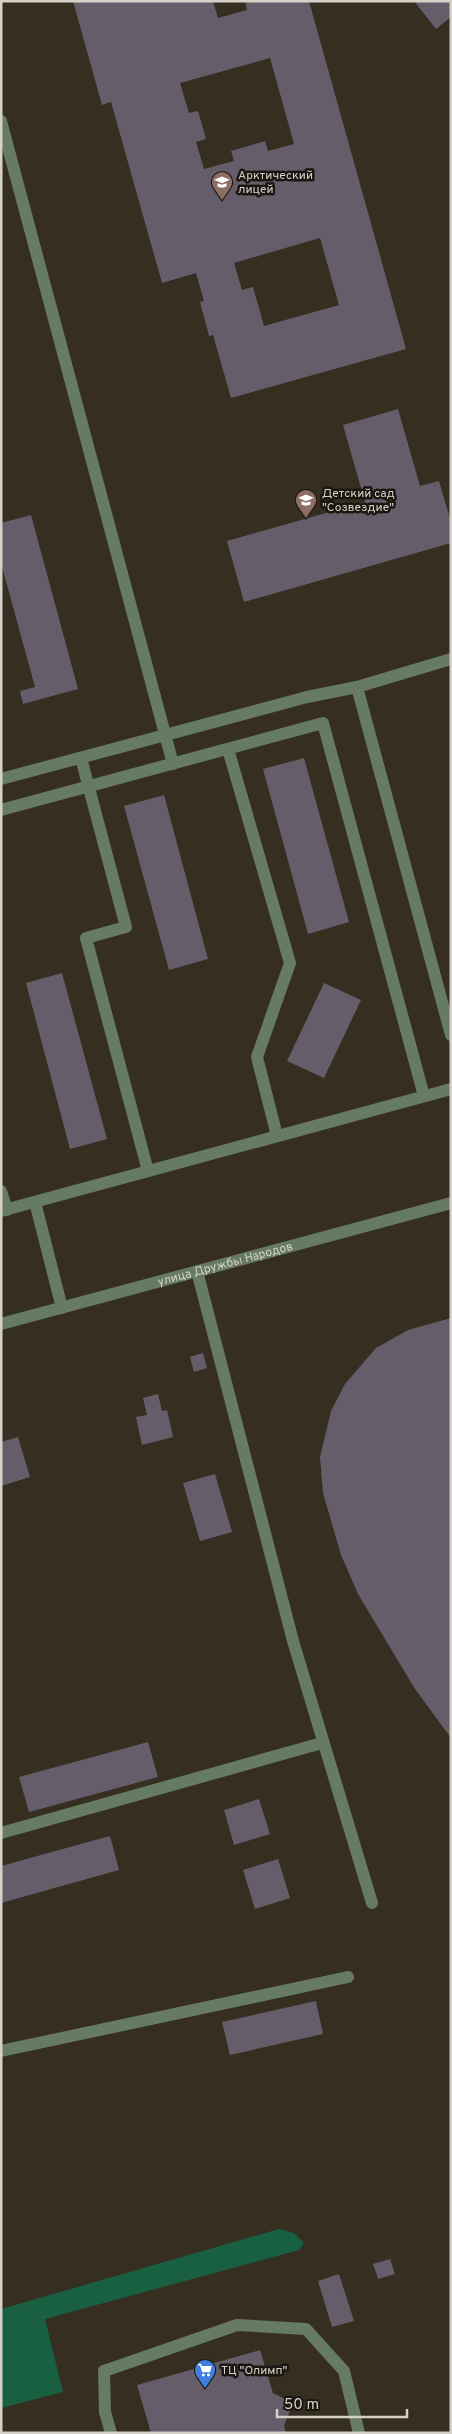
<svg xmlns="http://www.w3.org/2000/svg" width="452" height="2434" viewBox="0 0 452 2434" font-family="Overpass,sans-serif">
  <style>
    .green { fill: #195f42 }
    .building { fill: #655d6a; fill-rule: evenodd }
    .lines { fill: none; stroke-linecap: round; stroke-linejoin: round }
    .minor { stroke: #667b61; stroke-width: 12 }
    .labels { text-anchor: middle; stroke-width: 5; stroke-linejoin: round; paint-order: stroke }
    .poi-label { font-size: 12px; fill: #d5d1c9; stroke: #1a1711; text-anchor: start }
    .street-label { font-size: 12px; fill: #d5d1c9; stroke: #1a1711 }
  </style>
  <rect width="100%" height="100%" fill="#352e21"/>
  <!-- green -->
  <polygon class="green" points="279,2229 294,2233 304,2243 299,2250 45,2319 63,2392 1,2408 1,2309"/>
  <!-- building -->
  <g class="building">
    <path d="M73,1H213L218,18L247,10L245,1H309L406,349L231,398L213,335L209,336L200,302L204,301L196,273L162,283L111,102L102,105ZM270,58L294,144L268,151L265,141L231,151L234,161L204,169L196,142L206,139L198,111L189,113L180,83ZM320,238L339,305L264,326L253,287L242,290L234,263Z"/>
    <polygon points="414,1 451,1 451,17 436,29"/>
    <polygon points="398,409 420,486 439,481 451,522 451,543 244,602 227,541 365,502 343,425"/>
    <polygon points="31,515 78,689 23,704 20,691 35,687 1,563 1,523"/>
    <polygon points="304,758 349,922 308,934 263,769"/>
    <polygon points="164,795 208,959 169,970 124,806"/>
    <polygon points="62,973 107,1139 70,1149 26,983"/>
    <polygon points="324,983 361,1000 324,1078 287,1061"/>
    <polygon points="451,1318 451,1738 415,1689 358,1594 341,1555 323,1493 320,1457 331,1411 345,1384 376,1348 408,1330"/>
    <polygon points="203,1353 207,1368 194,1372 190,1357"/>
    <polygon points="158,1394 162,1411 167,1410 173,1437 142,1445 136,1417 147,1415 143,1398"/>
    <polygon points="18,1437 30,1477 1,1486 1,1442"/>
    <polygon points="215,1474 232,1532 200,1541 183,1483"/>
    <polygon points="148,1742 158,1777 29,1812 19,1777"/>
    <polygon points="259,1799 270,1834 234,1845 224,1810"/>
    <polygon points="110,1836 119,1870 1,1903 1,1866"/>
    <polygon points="278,1859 290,1898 255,1909 243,1870"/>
    <polygon points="316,2001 323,2034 230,2055 222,2022"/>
    <polygon points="390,2259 395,2274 378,2279 373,2264"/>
    <polygon points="339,2274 354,2321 332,2327 318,2281"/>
    <polygon points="260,2350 273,2393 293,2403 284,2426 286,2433 151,2433 137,2385"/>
  </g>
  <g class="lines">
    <!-- minor -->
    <g class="minor">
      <polyline points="1,121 173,764"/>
      <polyline points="357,687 451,1035"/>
      <polyline points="228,749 290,963 257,1057 277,1136"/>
      <polyline points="81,758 126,927 86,938 148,1171"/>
      <polyline points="1,779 307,697 357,687 451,659"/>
      <polyline points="1,810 323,723 424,1096"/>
      <polyline points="1,1191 7,1210"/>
      <polyline points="35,1202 62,1308"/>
      <polyline points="1,1211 451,1089"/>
      <polyline points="197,1271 293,1641 372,1903"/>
      <path id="s1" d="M1,1324L451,1203"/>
      <polyline points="1,1833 322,1743"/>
      <polyline points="1,2051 348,1977"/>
      <polyline points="111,2433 105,2412 104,2371 237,2325 306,2329 344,2371 359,2433"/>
    </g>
  </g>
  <!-- icons -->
  <defs>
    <g id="school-pin" transform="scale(1.125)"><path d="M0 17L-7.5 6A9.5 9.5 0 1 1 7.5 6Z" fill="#8d6e63" stroke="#1a1711"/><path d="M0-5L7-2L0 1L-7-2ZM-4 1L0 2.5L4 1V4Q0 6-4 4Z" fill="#fff"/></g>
    <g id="supermarket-pin" transform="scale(1.125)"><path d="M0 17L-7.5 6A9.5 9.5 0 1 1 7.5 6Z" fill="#3f7fe0" stroke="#1a1711"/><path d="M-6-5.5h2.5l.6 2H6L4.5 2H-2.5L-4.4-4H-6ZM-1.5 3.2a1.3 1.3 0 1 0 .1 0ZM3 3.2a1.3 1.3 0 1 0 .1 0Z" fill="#fff"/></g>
  </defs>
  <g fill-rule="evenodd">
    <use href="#school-pin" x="222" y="182"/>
    <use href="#school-pin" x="306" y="500"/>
    <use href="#supermarket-pin" x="205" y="2370"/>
  </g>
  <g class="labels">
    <!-- poi labels -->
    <g class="poi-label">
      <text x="238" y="179">Арктический<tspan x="238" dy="14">лицей</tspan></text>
      <text x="322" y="497">Детский сад<tspan x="322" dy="14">"Созвездие"</tspan></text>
      <text x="221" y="2374">ТЦ "Олимп"</text>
    </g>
    <!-- street labels -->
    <g class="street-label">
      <text dy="4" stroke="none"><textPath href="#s1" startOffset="232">улица Дружбы Народов</textPath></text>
    </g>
  </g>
  <!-- border -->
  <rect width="452" height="2434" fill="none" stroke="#d5d1c9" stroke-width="5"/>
  <!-- scale -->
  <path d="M277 2409v8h130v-8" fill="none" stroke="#d5d1c9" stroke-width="2.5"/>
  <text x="284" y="2409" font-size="15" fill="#d5d1c9" stroke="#1a1711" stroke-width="4" paint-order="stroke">50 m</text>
</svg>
